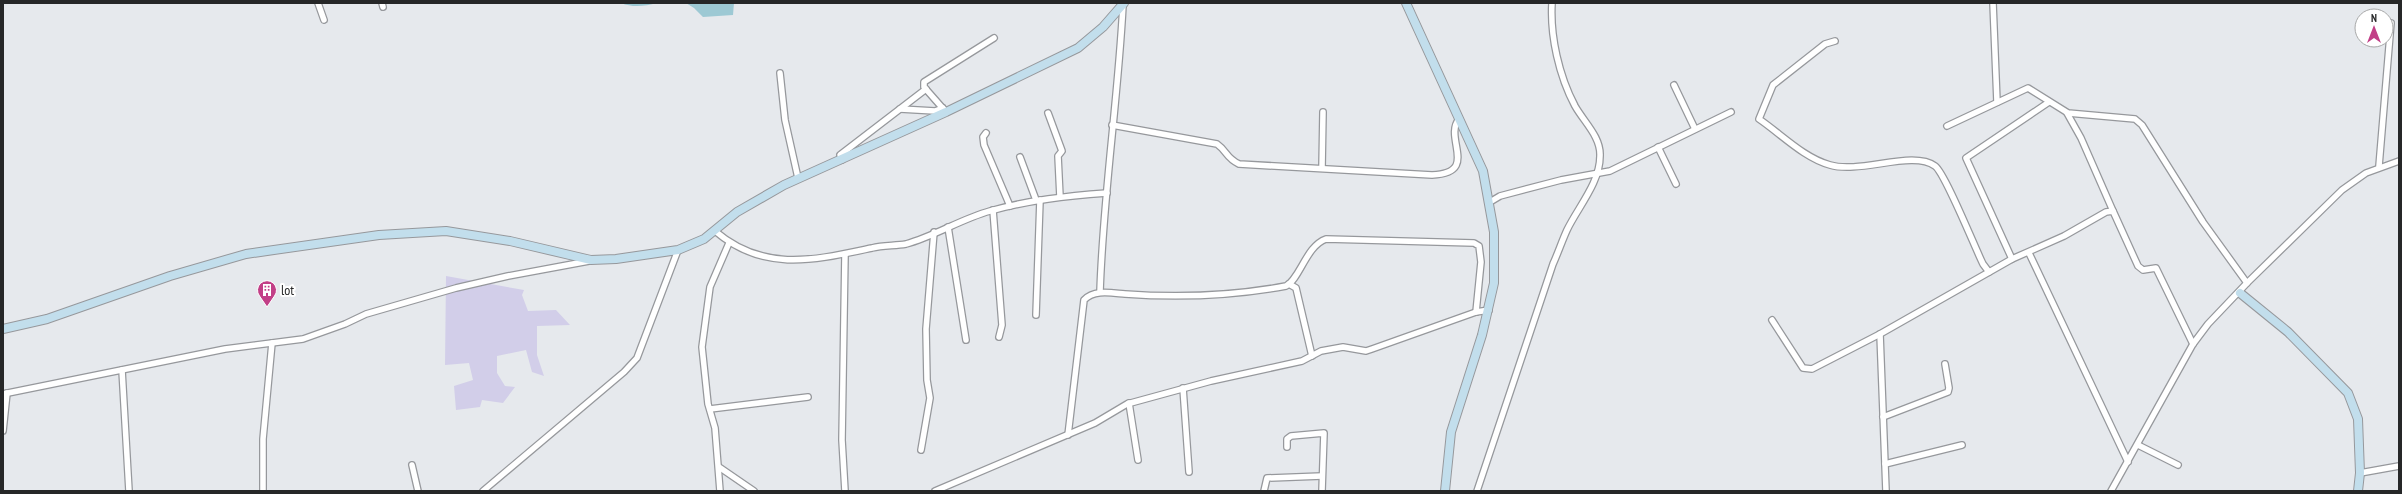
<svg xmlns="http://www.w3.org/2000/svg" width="2402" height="494" viewBox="0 0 2402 494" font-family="'PT Sans Narrow',sans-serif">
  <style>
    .green { fill: #d2cee9 }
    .water { fill: #9dc9d4 }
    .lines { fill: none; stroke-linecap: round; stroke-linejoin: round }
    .street-casing { stroke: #96989c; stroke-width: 8 }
    .secondary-casing { stroke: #96989c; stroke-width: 10 }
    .street { stroke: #fff; stroke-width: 5.5 }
    .secondary { stroke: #c2deec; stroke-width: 8 }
    .labels { text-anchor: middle; stroke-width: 4; stroke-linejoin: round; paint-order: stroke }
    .poi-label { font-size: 14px; fill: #262728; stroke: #fff; text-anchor: start }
  </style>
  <rect width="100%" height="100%" fill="#e6e9ed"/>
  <!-- green -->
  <polygon class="green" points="446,276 524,290 522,295 528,311 556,310 570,325 537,326 537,355 544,376 532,372 526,350 497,356 497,373 505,386 515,387 503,403 482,400 480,407 456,410 454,386 473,380 469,363 445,365"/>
  <!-- water -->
  <g class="water">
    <path d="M621,3H657C645,6 633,8 621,3Z"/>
    <polygon points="686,3 734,3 733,15 703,17 694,8"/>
  </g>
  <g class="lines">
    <!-- street casing -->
    <g class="street-casing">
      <g id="street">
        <polyline points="318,3 324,20"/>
        <polyline points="382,3 383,7"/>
        <polyline points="1993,3 1997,102"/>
        <path d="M1835,41L1825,44L1773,85L1759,119C1781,134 1804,158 1830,165C1860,174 1913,150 1935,166C1945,173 1975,248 1983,264L1989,272"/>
        <polyline points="780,73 785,120 798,178"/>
        <polyline points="1674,85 1695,129"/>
        <polyline points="900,109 935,111 943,108"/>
        <polyline points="946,112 924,87 924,82 994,38"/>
        <polyline points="1048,113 1062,151 1058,156 1060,197"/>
        <polyline points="2067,113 2081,138 2113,211"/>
        <path d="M1112,125L1217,144C1227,151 1226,158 1239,164L1432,175C1480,173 1443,138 1459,119"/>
        <polyline points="1947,126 2028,88 2068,113 2135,119 2142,125 2203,222 2247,283"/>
        <polyline points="986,133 983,137 984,145 1010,206"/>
        <polyline points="1658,147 1676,184"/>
        <polyline points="1020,157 1036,200"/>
        <polyline points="842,160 840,155 926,89"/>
        <polyline points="2379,166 2391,23"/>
        <polyline points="1322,168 1323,112"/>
        <polyline points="1490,202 1500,196 1561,180 1610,171 1731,112"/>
        <polyline points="993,210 1002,325 999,337"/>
        <polyline points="948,227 966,340"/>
        <path d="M715,231C764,273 815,260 872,248C883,245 895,246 906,244C935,236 961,219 990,211C1029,200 1067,196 1107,193"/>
        <polyline points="2029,253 2128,462"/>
        <polyline points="845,254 842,440 845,491"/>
        <polyline points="2012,259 1966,158 2049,102"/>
        <polyline points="1289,284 1296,288 1312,356"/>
        <path d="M1100,292C1103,196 1118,101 1123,5"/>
        <polyline points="1036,315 1040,200"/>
        <polyline points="1772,320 1803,368 1812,369 1880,334 2012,259 2064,236 2106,212 2113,211 2138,266 2143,270 2156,268 2193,344"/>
        <polyline points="1880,334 1886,491"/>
        <polyline points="122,370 129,491"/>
        <polyline points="1183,388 1189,472"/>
        <polyline points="3,394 225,349 303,339 345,324 366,314 456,288 508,276 589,261"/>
        <polyline points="1129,403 1138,460"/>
        <polyline points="710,409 808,397"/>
        <polyline points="1883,417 1948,392 1949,388 1945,364"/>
        <polyline points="3,431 7,393"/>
        <path d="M1068,435L1084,300C1094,289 1112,293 1125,294C1180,298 1232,296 1286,286C1300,279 1306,246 1326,239L1474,243L1479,246L1481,262L1476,312"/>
        <polyline points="2138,445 2178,465"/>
        <polyline points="1287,447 1287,439 1291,436 1324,433 1322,491"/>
        <polyline points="921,450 930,398 927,380 926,329 934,232"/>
        <polyline points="1885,464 1962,445"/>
        <polyline points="412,465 418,491"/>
        <polyline points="719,467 754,491"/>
        <polyline points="2360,473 2399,466"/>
        <polyline points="263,491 263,439 272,343"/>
        <polyline points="483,491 624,372 637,358 678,250"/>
        <polyline points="720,491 715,428 708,404 702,347 710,287 729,243"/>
        <polyline points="935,491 1095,423 1127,404 1211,381 1302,361 1321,351 1343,347 1366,351 1372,349 1476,312 1489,310"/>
        <polyline points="1264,491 1267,478 1322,476"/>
        <path d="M1477,491L1553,264C1558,253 1562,241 1567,230C1578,207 1600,183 1600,156C1601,137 1584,122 1575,106C1559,76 1550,36 1552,3"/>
        <polyline points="2111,491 2193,344 2208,324 2247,283 2342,190 2366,173 2399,161"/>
      </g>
    </g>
    <!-- secondary casing -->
    <g class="secondary-casing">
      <g id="secondary">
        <polyline points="1406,3 1483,171 1494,232 1494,283 1482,335 1451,432 1445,491"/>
        <polyline points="2240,293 2288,332 2348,393 2358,419 2360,473 2358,491"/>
        <polyline points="3,329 47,319 170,276 246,254 379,235 446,231 510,241 591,260 616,259 678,250 704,239 737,212 784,185 946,112 1078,48 1103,27 1124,3"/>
      </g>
    </g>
    <!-- street -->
    <use href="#street" class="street"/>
    <!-- secondary -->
    <use href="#secondary" class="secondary"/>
  </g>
  <!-- icons -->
  <defs>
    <g id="building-pin" transform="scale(1)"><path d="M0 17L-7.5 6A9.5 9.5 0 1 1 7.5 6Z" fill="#c23f87" stroke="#fff"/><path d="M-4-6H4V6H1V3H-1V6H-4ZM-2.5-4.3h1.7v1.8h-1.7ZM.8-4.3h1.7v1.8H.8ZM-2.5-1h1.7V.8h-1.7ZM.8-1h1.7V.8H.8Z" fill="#fff"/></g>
  </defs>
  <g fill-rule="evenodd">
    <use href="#building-pin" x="267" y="290"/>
  </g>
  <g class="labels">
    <!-- poi labels -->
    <g class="poi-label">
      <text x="281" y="295">lot</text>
    </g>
  </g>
  <!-- border -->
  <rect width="2402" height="494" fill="none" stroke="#262728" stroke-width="8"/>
  <!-- north arrow -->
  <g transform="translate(2374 28)"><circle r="19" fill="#ffffff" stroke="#a8a9a9"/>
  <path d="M0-3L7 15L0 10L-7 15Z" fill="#c23f87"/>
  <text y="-6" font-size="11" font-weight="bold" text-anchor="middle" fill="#262728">N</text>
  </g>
</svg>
